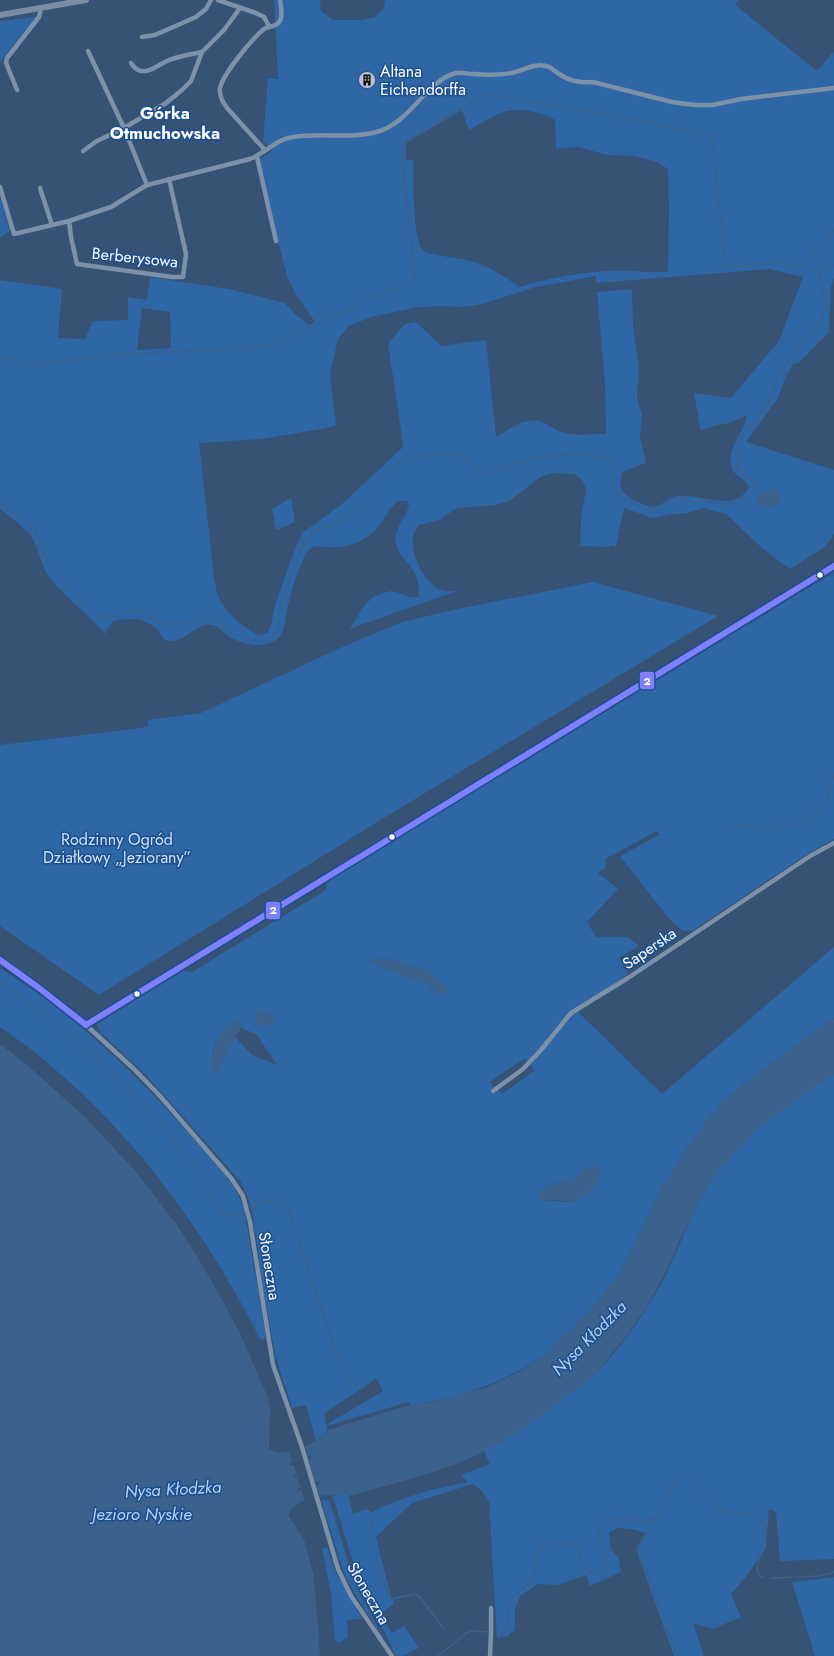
<svg xmlns="http://www.w3.org/2000/svg" width="834" height="1656" viewBox="0 0 834 1656" font-family="Jost,sans-serif">
  <style>
    .green { fill: #2f66a5; fill-rule: evenodd }
    .water { fill: #3b618d }
    .lines { fill: none; stroke-linecap: round; stroke-linejoin: round }
    .stream { stroke: #3b618d; stroke-width: 1.5 }
    .minor { stroke: #7d92a8; stroke-width: 4.5 }
    .secondary { stroke: #798da4; stroke-width: 6 }
    .bus-1-casing { stroke: #1b4f8f; stroke-width: 9 }
    .bus-1 { stroke: #8080ff; stroke-width: 6 }
    .bus-dot { fill: #fff; stroke: #1b4f8f; stroke-width: 1.5 }
    .labels { text-anchor: middle; stroke-width: 3; stroke-linejoin: round; paint-order: stroke }
    .poi-label { font-size: 16px; fill: #fff; stroke: #1b4f8f; text-anchor: start }
    .street-label { font-size: 16px; fill: #fff; stroke: #1b4f8f }
    .park-label { font-size: 16px; fill: #cfe3fa; stroke: #1b4f8f }
    .neighbourhood-label { font-size: 17px; font-weight: bold; fill: #fff; stroke: #1b4f8f }
    .water-label { font-size: 17px; font-style: italic; fill: #b5d3f5; stroke: #1b4f8f }
    .line-badge { stroke: #1b4f8f; stroke-width: 1.5 }
    .badge-label { font-size: 11px; text-anchor: middle; font-weight: bold; fill: #fff }
  </style>
  <rect width="100%" height="100%" fill="#365274"/>
  <!-- green -->
  <g class="green">
    <path d="M274,0H320L321,11L333,20H361L375,17L384,8L385,0H739L735,5L817,71L833,52L834,53V278L831,287L829,332L799,363L793,364L785,379L778,398L746,442L834,470V534L825,547L790,569L763,549L726,514L703,508L688,513L673,514L652,518L624,508L616,547L614,545L607,547L580,546L581,518L586,489L582,480L575,474L553,473L542,476L509,501L496,505L457,508L439,520L419,525C418,528 415,531 414,533C408,551 424,583 441,590C445,592 452,591 457,591L349,629C361,615 363,599 383,593C386,592 389,591 392,591C403,593 406,599 419,597C419,588 418,578 413,570C408,562 398,554 396,544C392,529 408,517 409,503C394,492 385,521 376,530C373,533 368,536 364,539C356,544 342,548 332,547C318,547 312,542 304,557C298,571 291,591 288,606C285,617 286,633 276,640C263,649 243,645 230,637C224,634 219,626 213,625C199,621 187,639 174,641C172,641 168,641 165,640L154,626L139,619L117,620L112,622L105,634C88,613 65,598 49,577C41,565 39,550 32,538C25,526 10,518 0,509V280L62,289L58,338L85,339L93,321L128,320V297L147,300L150,277L229,289L285,303L293,312L309,325L315,322L296,295L287,276L268,201L260,159L272,151L263,141L268,78L278,79ZM462,110L469,130C480,124 491,117 503,112C517,107 542,112 555,120L556,149L578,147L607,155L634,156L657,162L668,169L669,209L668,272C649,273 630,270 612,271C581,272 549,278 520,287C507,279 494,269 480,264C468,258 430,256 424,251C412,242 413,175 414,159L406,161V143ZM769,269L803,277L779,341L731,398L694,393L701,431L713,426L729,423L747,415C746,419 745,424 743,427C738,438 727,453 731,466C733,476 746,478 749,487C736,513 701,494 679,496C669,497 665,503 657,506C649,509 625,497 622,490C619,485 621,478 622,472L646,463L640,436L642,416L637,397L639,369L633,325L632,289L597,292L605,383L606,434C593,434 578,436 565,433C556,431 551,426 543,422C527,415 509,430 496,437L486,340L441,346L416,322L405,324L388,344L403,443L402,448L343,503L315,524L303,532L295,549L275,605L271,625L267,633L258,635C242,626 228,615 219,598C216,592 216,584 214,577L199,443L261,439L327,428L336,425L330,374L338,339L349,326L371,317L390,313L413,308L438,306L463,307L482,304L536,287L596,276V283ZM142,308L170,312L171,348L137,350Z"/>
    <polygon points="36,17 4,57 0,63 0,21"/>
    <polygon points="0,197 10,231 0,238"/>
    <polygon points="291,498 295,522 276,530 272,509"/>
    <path d="M834,572V839L809,853L692,931H683L671,921L620,856L659,835L657,831L605,859L606,868L598,873L618,889L587,922L596,937H628L639,946L619,958L628,974L596,996L577,1006L579,1013L662,1094L834,947V1018L745,1082L722,1103L709,1118L692,1140L664,1184L620,1273L587,1314L552,1347L550,1352C505,1382 465,1397 411,1405L409,1402L327,1426V1433L316,1441L306,1405L292,1408L276,1358L261,1279L258,1248L250,1202L241,1182L147,1076L100,1032L97,1024L183,971L192,972L326,890L327,882ZM384,959L393,960L407,966L426,969L447,990L433,991L429,984L370,963L373,960ZM239,1021L242,1023L241,1028L256,1034L277,1065L252,1055L234,1036L217,1073L212,1070C212,1064 211,1057 213,1051C216,1040 226,1023 239,1021ZM524,1059L535,1070L502,1094L489,1082ZM582,1170L600,1173C598,1186 582,1200 569,1202C562,1202 555,1200 547,1201L545,1188L569,1178L575,1180ZM376,1378L383,1391L326,1425L324,1413L366,1386Z"/>
    <polygon points="593,582 718,616 392,813 99,995 0,926 0,745 141,728 149,726 147,720 201,713 340,648 402,622 457,609"/>
    <path d="M0,968C17,980 36,991 52,1004C106,1045 154,1093 199,1145C216,1164 235,1183 244,1208L266,1335L264,1340L260,1339C205,1230 133,1132 37,1054C25,1044 12,1036 0,1027Z"/>
    <path d="M834,1074V1559L780,1561L776,1512L769,1509L766,1548L745,1578L731,1594L741,1617L713,1629L693,1623L704,1656H674L636,1549L645,1533L633,1529L616,1528L609,1533L611,1549L619,1559L621,1572L590,1586L586,1575L557,1585L538,1584L520,1596L515,1609V1630L508,1636L497,1638L489,1502L482,1491L473,1484L412,1503L376,1537L390,1593L394,1604L380,1614L392,1633L404,1626L419,1648L403,1656L395,1655C387,1633 373,1614 364,1592C351,1561 343,1528 333,1496L336,1494L348,1493L353,1514L368,1509L370,1513C401,1497 435,1488 468,1482L461,1475L490,1464L484,1451C516,1434 545,1413 574,1390C581,1384 591,1378 598,1371C626,1342 654,1301 671,1264C686,1231 697,1197 721,1168C733,1153 747,1137 762,1124C785,1105 810,1090 834,1074Z"/>
    <polygon points="329,1500 351,1571 359,1591 385,1642 357,1597 345,1576 321,1500"/>
    <polygon points="327,1547 335,1571 362,1619 347,1620 348,1638 338,1643 338,1641 335,1641 331,1593 322,1549"/>
    <polygon points="834,1577 834,1656 815,1656 792,1582"/>
  </g>
  <!-- water -->
  <g class="water">
    <path d="M773,489L779,491L781,497V502C774,510 763,507 755,502L764,491Z"/>
    <polygon points="384,959 393,960 407,966 426,969 447,990 447,993 442,995 433,991 429,984 379,966 370,964 373,960"/>
    <polygon points="260,1010 275,1016 274,1021 268,1026 260,1025 255,1020 256,1014"/>
    <path d="M834,1018V1074L761,1125L720,1169L701,1197L679,1242L670,1264L647,1307L625,1338L597,1372L579,1388L575,1389C538,1420 497,1449 451,1466C418,1478 384,1486 351,1496L348,1493L320,1496L316,1485L319,1484L318,1481L315,1482L309,1460L311,1459L310,1455L308,1456L305,1446L324,1436L327,1433L328,1430L409,1405L432,1402L488,1387L519,1372L550,1352L552,1347L587,1314L620,1273L664,1184L692,1140L709,1118L722,1103L745,1082Z"/>
    <path d="M239,1021L242,1022L241,1028L229,1047L217,1073H212C208,1056 220,1024 239,1021Z"/>
    <path d="M0,1044L27,1065L85,1117L138,1174L177,1225L203,1266L238,1329L267,1395L270,1409L269,1449C276,1452 281,1454 289,1451L292,1462L289,1463L290,1465H294L297,1475L293,1476L294,1478L297,1477L301,1487L297,1489L298,1491L301,1490L305,1500L294,1506L288,1515L304,1539L314,1576L320,1656H0Z"/>
    <path d="M595,1165L599,1167C602,1184 586,1199 570,1201C565,1202 560,1200 555,1200C547,1200 540,1203 537,1194L539,1191L569,1178L575,1180L582,1170Z"/>
  </g>
  <g class="lines">
    <!-- stream -->
    <g class="stream">
      <polyline points="802,268 834,230"/>
      <polyline points="810,271 820,273"/>
      <polyline points="316,324 414,280 415,277 401,146 405,142 482,95 486,94 598,113 712,135 725,262 727,266 731,267 780,262 804,269"/>
      <polyline points="0,356 27,366 102,356 260,347 268,346 311,327"/>
      <polyline points="615,474 614,488 618,495 650,512 655,512 666,502 680,498 691,502 706,501 722,507 757,492 758,484 737,471 737,448 740,438 773,397 776,379 799,343 817,328 823,317 825,306 820,273 825,269 834,265"/>
      <path d="M0,503L35,529L49,567L53,572L95,614C103,618 113,617 122,614C126,612 129,610 134,610C143,610 152,621 162,623C178,627 198,620 214,617C219,620 221,625 225,628C240,639 264,647 278,631L281,603L302,546L316,531L342,520L367,502L385,469C404,460 442,447 461,456C471,461 477,471 487,475L531,458L582,453L611,460L615,462V470"/>
      <polyline points="731,825 766,829 806,822 828,802 829,785 834,775"/>
      <polyline points="0,983 45,1015 96,1057 147,1109 173,1138 191,1161 223,1213 231,1216 238,1214"/>
      <path d="M257,1205C267,1201 279,1195 287,1206L337,1355L344,1370L356,1386"/>
      <polyline points="374,1515 371,1524 370,1540 389,1597 392,1599 415,1594 419,1596 444,1629"/>
      <polyline points="657,1516 638,1549 677,1656"/>
      <polyline points="771,1578 819,1576 834,1572"/>
      <path d="M495,1634L503,1633C511,1623 506,1612 511,1601C515,1593 527,1587 532,1579C542,1565 527,1542 554,1543C561,1544 569,1543 576,1545C580,1554 583,1578 597,1573C603,1571 605,1567 607,1561C605,1552 599,1545 599,1535C598,1505 639,1528 654,1518C664,1512 670,1489 677,1478L683,1475C698,1478 706,1500 719,1508C733,1516 754,1512 765,1525L766,1530L757,1569L759,1575L763,1577"/>
      <polyline points="438,1656 465,1634 472,1631 486,1632"/>
    </g>
    <!-- minor -->
    <g class="minor">
      <polyline points="218,0 256,13 264,17 269,26"/>
      <polyline points="142,37 155,35 196,17 206,9 211,0"/>
      <polyline points="88,51 124,128 147,185"/>
      <path d="M131,63C142,81 157,65 169,60C180,56 191,54 202,52"/>
      <polyline points="17,90 6,63 7,58 39,17 41,9"/>
      <path d="M265,150L227,108C223,102 219,96 220,88C223,74 252,39 264,29C269,26 277,27 280,21C283,16 281,6 280,0"/>
      <polyline points="83,151 97,141 124,128 166,103 182,90 191,81 202,52 224,30 240,8"/>
      <polyline points="257,157 276,241"/>
      <path d="M0,187L14,234L69,221L111,207L147,185L250,159C266,153 276,139 293,137C321,132 352,140 380,131C412,120 426,81 456,73C462,72 468,74 474,74C486,75 499,75 511,73C523,71 533,63 546,66C551,67 555,71 559,74C570,81 579,83 593,82L672,102L695,105H713L741,99L834,88"/>
      <polyline points="40,188 52,225"/>
      <polyline points="69,221 71,237 77,264 172,277 183,277 186,254 169,179"/>
      <polyline points="0,960 53,998 86,1025 135,1070 160,1096 231,1178 243,1196 250,1222 273,1365 302,1447 338,1569 351,1596 392,1656"/>
      <polyline points="86,1025 834,566"/>
      <polyline points="493,1091 523,1069 541,1050 571,1013 628,978 810,856 834,843"/>
      <polyline points="490,1656 491,1633 491,1608"/>
    </g>
    <!-- secondary -->
    <polyline class="secondary" points="0,15 86,0"/>
    <!-- bus-1 casing -->
    <g class="bus-1-casing">
      <g id="bus-1">
        <polyline points="0,960 39,988 86,1025"/>
        <polyline points="86,1025 834,566"/>
      </g>
    </g>
    <!-- bus-1 -->
    <use href="#bus-1" class="bus-1"/>
  </g>
  <!-- icons -->
  <defs>
    <g id="building-disc" transform="scale(0.9)"><circle r="9.5" fill="#b9c2ce" stroke="#1b4f8f"/><path d="M-4-6H4V6H1V3H-1V6H-4ZM-2.5-4.3h1.7v1.8h-1.7ZM.8-4.3h1.7v1.8H.8ZM-2.5-1h1.7V.8h-1.7ZM.8-1h1.7V.8H.8Z" fill="#111"/></g>
  </defs>
  <g fill-rule="evenodd">
    <use href="#building-disc" x="367" y="80"/>
  </g>
  <!-- markers -->
  <g class="bus-dot">
    <circle cx="820" cy="575" r="3.5"/>
    <circle cx="392" cy="837" r="3.5"/>
    <circle cx="137" cy="994" r="3.5"/>
  </g>
  <g class="labels">
    <!-- poi labels -->
    <g class="poi-label">
      <text x="380" y="77">Altana<tspan x="380" dy="18">Eichendorffa</tspan></text>
    </g>
    <!-- street labels -->
    <g class="street-label">
      <text transform="translate(135 257) rotate(6)" y="6">Berberysowa</text>
      <text transform="translate(649 948) rotate(-34)" y="6">Saperska</text>
      <text transform="translate(270 1266) rotate(81)" y="6">Słoneczna</text>
      <text transform="translate(369 1593) rotate(60)" y="6">Słoneczna</text>
    </g>
    <!-- park labels -->
    <g class="park-label">
      <text x="117" y="845">Rodzinny Ogród<tspan x="117" dy="18">Działkowy „Jeziorany”</tspan></text>
    </g>
    <!-- neighbourhood labels -->
    <g class="neighbourhood-label">
      <text x="165" y="119">Górka<tspan x="165" dy="20">Otmuchowska</tspan></text>
    </g>
    <!-- water labels -->
    <g class="water-label">
      <text transform="translate(589 1338) rotate(-45)" y="6">Nysa Kłodzka</text>
      <text transform="translate(173 1489) rotate(-3)" y="6">Nysa Kłodzka</text>
      <text x="142" y="1520">Jezioro Nyskie</text>
    </g>
  </g>
  <g class="line-badge">
    <rect x="639" y="671" width="16" height="19" rx="4" fill="#8080ff"/>
    <rect x="265" y="901" width="16" height="19" rx="4" fill="#8080ff"/>
  </g>
  <g class="badge-label">
    <text x="647" y="685">2</text>
    <text x="273" y="914">2</text>
  </g>
</svg>
